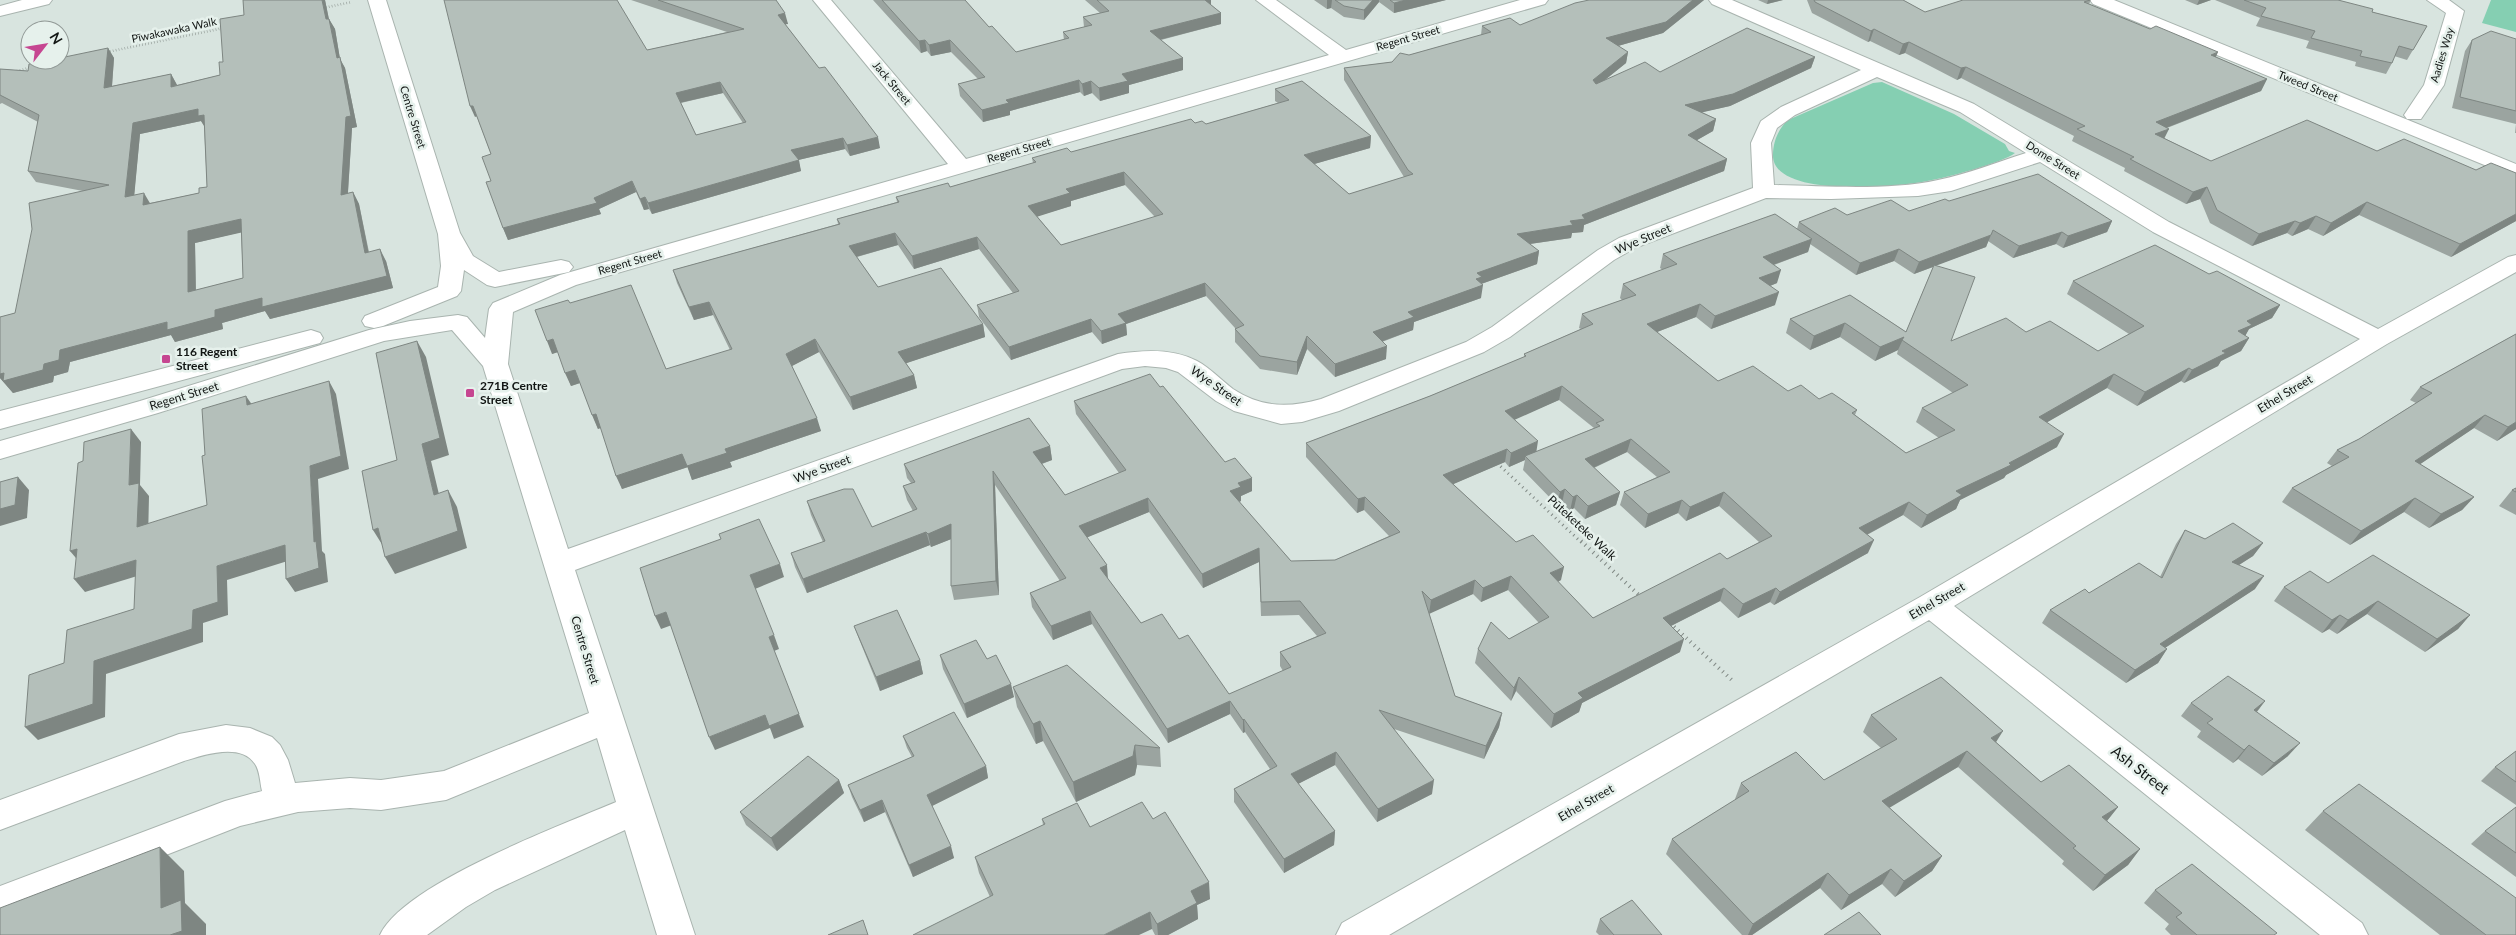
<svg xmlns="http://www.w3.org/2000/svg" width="2516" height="935" viewBox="0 0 2516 935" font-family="Lato,sans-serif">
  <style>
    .green { fill: #85cfb2 }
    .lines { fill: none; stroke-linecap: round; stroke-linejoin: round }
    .minor-casing { stroke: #a9b4af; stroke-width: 2 }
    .major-casing { stroke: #a9b4af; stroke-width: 2 }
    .path-far2 { stroke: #818985; stroke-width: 2.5; stroke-dasharray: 0.5 2.5; stroke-linecap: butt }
    .path-far1 { stroke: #818985; stroke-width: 3; stroke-dasharray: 1 4; stroke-linecap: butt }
    .path { stroke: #818985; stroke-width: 4; stroke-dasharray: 1 4.5; stroke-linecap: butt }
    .minor { fill: #fff; fill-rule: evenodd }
    .major { fill: #fff; fill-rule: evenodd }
    .wall { fill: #9ba4a0; fill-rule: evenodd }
    .shaded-wall { fill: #7e8682 }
    .building { fill: #b4bfba; stroke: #7e8682; fill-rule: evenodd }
    .poi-dot { fill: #c64691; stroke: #e6f1ec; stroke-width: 2 }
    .labels { text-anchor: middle; stroke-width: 5; stroke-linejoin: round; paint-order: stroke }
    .far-street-label { font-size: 11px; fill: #121614; stroke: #e6f1ec }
    .street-label { font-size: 12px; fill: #121614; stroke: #e6f1ec }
    .poi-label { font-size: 12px; font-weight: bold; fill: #121614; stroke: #e6f1ec; text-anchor: start }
    .near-street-label { font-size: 15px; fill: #121614; stroke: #e6f1ec }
  </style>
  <rect width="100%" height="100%" fill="#d8e4df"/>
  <!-- green -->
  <g class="green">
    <polygon points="2491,0 2516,0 2516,32 2482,23"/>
    <path d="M1882,82L1954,114L2005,144L2009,151L2015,153C2002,163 1945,178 1927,181C1900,187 1772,199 1773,155C1773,142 1778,129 1788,120L1873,83Z"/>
  </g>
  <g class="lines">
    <!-- minor casing -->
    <g class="minor-casing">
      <g id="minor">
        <polygon points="22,0 52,0 49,4 0,16 0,6"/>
        <polygon points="368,0 386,0 460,233 473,256 499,272 561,260 569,262 573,267 569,272 495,287 487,285 464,270 461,291 457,296 383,326 374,328 365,326 362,321 365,316 438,287 441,266 438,234"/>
        <path d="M813,0H831L966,159L1329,55L1256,0H1276L1346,50L1520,0H1548L1545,4L576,285L513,312L508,364L568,549L1118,354C1143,350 1173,348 1197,361C1210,368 1221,380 1233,389C1262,408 1289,408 1321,399L1466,342L1492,327L1598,250L1619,238L1753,188L1751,143L1761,121L1781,107L1861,70L1712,4L1709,0H1732L1974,104L2169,222L2378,329L2508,257L2516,255V272L2387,344L1954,606L2362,923L2368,935H2320L1929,620L1389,935H1336L1342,923L1920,597L2360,339L2153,232L2040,162L1951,191L1918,196L1831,199L1766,198L1635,248L1614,260L1510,337L1484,352L1339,411L1302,422L1281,424L1234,411L1216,401L1178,372L1166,368L1145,366L1122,369L575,570L695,935H657L625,830L495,890L466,907L427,935H380C403,884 562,825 616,802L597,738L446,800L381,810L350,808L298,812L240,826L0,920V886L225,801L262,791C260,783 260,771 255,764C241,742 203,755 184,761L0,830V800L179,734L226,725L250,728L272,737L280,745L288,760L295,783L350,778L381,780L444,771L589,713L483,366L452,330L384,341L158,413L0,459V441L140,401L369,330L410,321L458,315L467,317L485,338L489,309L493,303L560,275L948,164ZM1877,77L1960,112L2026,153C1997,162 1968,174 1938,180C1888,191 1825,186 1774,185L1771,143L1777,128L1795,115Z"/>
        <polygon points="2427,0 2449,0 2464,11 2444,85 2421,119 2407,119 2404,115 2424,85 2446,13"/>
        <polygon points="311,330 320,333 323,338 320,343 0,429 0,411"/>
      </g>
    </g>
    <!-- major casing -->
    <g class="major-casing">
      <polygon id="major" points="2090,0 2114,0 2516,164 2516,178 2093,4"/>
    </g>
    <!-- path-far2 -->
    <g class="path-far2">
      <polyline points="323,8 352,2"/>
      <polyline points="107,52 224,28"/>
      <polyline points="17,71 33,67"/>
    </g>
    <!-- path-far1 -->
    <polyline class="path-far1" points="1497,463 1582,543"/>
    <!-- path -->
    <g class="path">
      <polyline points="1581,541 1641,597"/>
      <polyline points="1670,623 1734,682"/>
    </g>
    <!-- minor -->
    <use href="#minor" class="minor"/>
    <!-- major -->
    <use href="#major" class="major"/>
  </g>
  <!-- wall -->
  <g class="wall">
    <path d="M243,0H325L329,19L335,29L340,59L345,68L357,127L352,128L348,193L353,192L359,204L369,252L386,261L393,288L270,319L265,311L222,323L223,329L175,342L171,335L70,362L68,372L54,376L53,382L13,393L0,378V317L15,313L83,191L36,182L28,171L38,122L2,103L0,104V69L28,71L108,48L114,58L112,86L171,74L177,85L220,75L223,62L244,15ZM201,121L204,126L207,187L199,193L150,203L134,195L140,134ZM241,232L243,278L196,290L195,243Z"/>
    <path d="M631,0H776L788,24H785L880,148L850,156L845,149L798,160L801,171L652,214L649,209L644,210L636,192L599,209L601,214L508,240L503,228L491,181V154L477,117H475L647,50L727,32ZM723,93L743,123L696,135L681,103Z"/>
    <polygon points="873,0 965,0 989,27 1016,52 1064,40 1063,32 1084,27 1083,17 1100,13 1085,0 1211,0 1211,5 1221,13 1221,24 1161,40 1183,58 1183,70 1129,85 1129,93 1100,101 1092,93 1084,96 1080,92 1010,111 1010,115 983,122 960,96 958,84 978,79 951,52 931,56 927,51 921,53"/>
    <polygon points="1314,0 1446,0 1394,13 1379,2 1364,20 1344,17 1331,8 1327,9"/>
    <path d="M1589,0H1704L1663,33L1618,46L1628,52L1626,63L1605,80L1660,72L1815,57L1811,68L1730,106L1702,112L1716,119L1713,131L1697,140L1727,159L1724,171L1584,225L1583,232L1572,233L1571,238L1530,244L1539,251L1537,264L1481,284V298L1414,322L1413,330L1382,342L1386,359L1335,377L1307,349L1297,375L1260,369L1235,342V328L1206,296L1126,324L1127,335L1102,344L1092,332L1011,360L979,317L977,305L1013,293L979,249L914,269L898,245L857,257L878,287L983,324L985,337L906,363L914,375L917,388L853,410L819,352L792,366L821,431L730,462L732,467L692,480L688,467L622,489L601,428L598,429L580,383L571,386L558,352L552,354L570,303L666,369L730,350L713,315L694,320L677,283L673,270L838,224L837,219L897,202L896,197L950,187L1033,163L1032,158L1071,152L1195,123L1206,124L1278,103L1275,101V89L1371,136L1370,148L1314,164L1349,194L1404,177L1344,80V68L1392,62L1409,55L1481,35L1482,26L1520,25ZM1125,185L1155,217L1061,245L1037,216L1071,206V201Z"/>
    <polygon points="1758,0 1783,0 1767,4"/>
    <polygon points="1807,0 1903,0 1925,12 2091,0 2089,4 2216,57 2267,79 2261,91 2167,128 2164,138 2211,161 2377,151 2476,170 2516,173 2516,221 2451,257 2359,215 2323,236 2308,229 2292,236 2287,233 2252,246 2210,223 2200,199 2186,204 2124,171 2125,168 2072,141 2074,136 1961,78 1957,80 1905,53 1899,55 1870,41 1868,42 1812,13"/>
    <polygon points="2185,0 2211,0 2197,5"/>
    <polygon points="2215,0 2338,0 2372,12 2427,26 2407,60 2394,56 2392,63 2386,74 2355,66 2356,62 2306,48 2309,41 2256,26 2260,18"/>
    <polygon points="2516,39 2516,133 2515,133 2516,124 2452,108 2465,51 2472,40"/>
    <path d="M1949,201L2112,221L2107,232L2063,248L2056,244L2013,258L1988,241L1986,247L1936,265L1951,341L2026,332L2098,351L2129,334L2067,294L2073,281L2209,274L2280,305L2272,318L2249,329L2245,336L2249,338L2241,351L2221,361L2218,366L2184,383L2181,381L2137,406L2107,388L2047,422L2057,447L2006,475L2004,478L1960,500L1956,509L1921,528L1903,515L1867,535L1868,553L1774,605L1770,602L1738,618L1720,601L1671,626L1680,652L1582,703L1579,712L1551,728L1516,691L1511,701L1475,663L1478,649L1509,639L1539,623L1508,590L1481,602L1473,594L1429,613L1455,696L1502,713L1499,727L1484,759L1394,729L1432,794L1377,822L1335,765L1298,784L1335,831L1334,845L1284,873L1234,802V789L1270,769L1245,732L1243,733L1230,714L1168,743L1092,624L1053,640L1032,607L1030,593L1060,581L995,485L999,595L954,600L951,586V539L931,547L930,545L807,593L795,567L791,553L823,542L811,515L807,501L872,527L913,511L907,500L903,486L911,483L907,478L904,464L1050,446L1052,460L1042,464L1065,495L1119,473L1076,414L1074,401L1225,462L1252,491L1241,496V501L1239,502L1291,561L1335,560L1389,536L1364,510L1357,513L1306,457V443L1430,396L1524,357V354L1581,329L1579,328L1582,314L1622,300L1620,298L1623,284L1663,270L1660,268L1663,254L1797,229L1799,222L1847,215L1909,211ZM1810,244L1856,275L1894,261L1914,274L1933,267L1906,332L1850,295L1790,319L1786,333L1810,350L1840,337L1875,361L1898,350L1897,354L1953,393L1922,408L1916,422L1939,438L1906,453L1855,415L1857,410L1819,399L1788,391L1718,381L1657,332L1696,317L1711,329L1775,305L1770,286L1777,283L1774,265L1808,252ZM1559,400L1594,428L1536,452L1514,419ZM1627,452L1657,477L1624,492L1620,505L1645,528L1678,513L1686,521L1719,506L1759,542L1727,559L1593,618L1558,582L1561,580L1516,542L1453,484L1505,462L1509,467L1525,460L1523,470L1557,505L1562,503L1570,511L1574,508L1585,519L1616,505L1620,492L1594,468ZM1149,512L1203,588L1259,562L1261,616L1299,615L1317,636L1280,652V666L1283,671L1229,694L1179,639L1141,623L1108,579L1087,537Z"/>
    <polygon points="2516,334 2516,429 2497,441 2474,428 2420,464 2474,497 2462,510 2429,528 2404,512 2350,545 2282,502 2292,488 2332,466 2327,463 2337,450 2359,439 2416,403 2410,400 2420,387"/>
    <polygon points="2516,488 2516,515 2499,506 2512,490"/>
    <polygon points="2185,530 2205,539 2263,543 2253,556 2239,565 2255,589 2165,648 2167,649 2158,663 2126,683 2042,623 2050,610 2089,593 2160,577 2176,544"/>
    <polygon points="2328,583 2470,615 2458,629 2425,652 2367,614 2337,634 2329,629 2322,633 2274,601 2284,587"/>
    <polygon points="854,626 920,660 923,674 880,691 859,639"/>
    <polygon points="940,655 987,659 1014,697 967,718 943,669"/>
    <polygon points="1013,687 1160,748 1161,767 1137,765 1135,775 1076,802 1043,741 1036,744 1017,707"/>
    <polygon points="2265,701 2257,712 2288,756 2262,776 2238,759 2233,763 2197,737 2201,731 2181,716 2191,703"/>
    <polygon points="1871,715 1996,742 2041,782 2118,807 2107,821 2140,849 2128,865 2093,891 2062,864 2064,861 1958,767 1889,807 1942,856 1932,871 1895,897 1882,884 1841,910 1820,888 1752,935 1742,935 1666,854 1672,839 1735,800 1735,799 1741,783 1824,780 1881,748 1863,732"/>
    <polygon points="903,736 986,766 988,778 932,806 954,858 913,877 885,812 864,822 852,797 848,785 912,757 907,748"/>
    <polygon points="2516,751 2516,805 2481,781 2495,767"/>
    <polygon points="839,780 844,793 777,851 746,825 740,812"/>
    <polygon points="2516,807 2516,877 2471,844 2485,831"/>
    <polygon points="2323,811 2516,935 2440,935 2305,830"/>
    <polygon points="1042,819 1090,827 1153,819 1210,899 1197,905 1198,919 1168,935 1155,935 1152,929 990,897 979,873 975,857 1043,825"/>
    <polygon points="2155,890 2274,935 2171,935 2165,929 2169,924 2144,903"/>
    <polygon points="1600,919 1662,935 1599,935 1596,932"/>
  </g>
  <!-- shaded-wall -->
  <g class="shaded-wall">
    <polygon points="322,0 325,0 331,30 326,19"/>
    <polygon points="1201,0 1211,0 1211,6"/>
    <polygon points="1327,0 1332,0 1331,8 1327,9"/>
    <polygon points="1373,0 1379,0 1379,2 1364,20 1364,10"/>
    <polygon points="1406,0 1446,0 1394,13 1394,3"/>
    <polygon points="1693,0 1704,0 1663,33 1604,50 1606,38"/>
    <polygon points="1768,0 1783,0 1767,4"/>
    <polygon points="2199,0 2211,0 2197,5"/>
    <polygon points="785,13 788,24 781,25 778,15"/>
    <polygon points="1221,13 1221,24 1151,42 1150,31"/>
    <polygon points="329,19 335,29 340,59 345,68 357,127 352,128 347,206 341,195 337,58"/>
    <polygon points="1874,29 1870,41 1868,42 1871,31"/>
    <polygon points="925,40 927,51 921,53 919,41"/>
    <polygon points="950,40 951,52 931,56 929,45"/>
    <polygon points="1909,42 1905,53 1899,55 1903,44"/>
    <polygon points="108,48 114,58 111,99 104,88"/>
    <polygon points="1628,52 1626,63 1591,91 1593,80"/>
    <polygon points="2218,52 2213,64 2211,55"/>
    <polygon points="1815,57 1811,68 1730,106 1682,117 1685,105"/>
    <polygon points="1183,58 1183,70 1129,85 1129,93 1100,101 1099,88 1122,74"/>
    <polygon points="1966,67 1961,78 1957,80 1961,68"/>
    <polygon points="171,74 177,85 171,87"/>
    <polygon points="2267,79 2261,91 2150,134 2156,122"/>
    <polygon points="1079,80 1080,92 1010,111 1010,115 983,122 982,110 1006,100"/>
    <polygon points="1091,81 1092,93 1084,96 1082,84"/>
    <polygon points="720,82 723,93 679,103 676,93"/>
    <polygon points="470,106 473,106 477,116 475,117"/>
    <polygon points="198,109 204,115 205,127 201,121 140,134 133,209 125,197 133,123"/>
    <polygon points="1716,119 1713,131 1685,147 1688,135"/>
    <polygon points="2169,129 2163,141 2155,134"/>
    <polygon points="1371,136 1370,148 1304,167 1304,155"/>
    <polygon points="878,137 880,148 850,156 847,145"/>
    <polygon points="843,138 845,149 794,161 791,150"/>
    <polygon points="1727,159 1724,171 1584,225 1583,232 1572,233 1571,238 1515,246 1517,234 1570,221 1582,215"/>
    <polygon points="799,160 801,171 652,214 648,203"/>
    <polygon points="1124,172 1125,185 1071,201 1071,206 1030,219 1028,206 1066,189"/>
    <polygon points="632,181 636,192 599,209 601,214 508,240 503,228 594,198"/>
    <polygon points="2207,187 2200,199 2186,204 2193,192"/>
    <polygon points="353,192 359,204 371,265 365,253"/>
    <polygon points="144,193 151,205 143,205"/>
    <polygon points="645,197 649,209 644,210 640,199"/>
    <polygon points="2367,202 2359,215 2323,236 2331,223"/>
    <polygon points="2516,214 2516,221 2451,257 2460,244"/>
    <polygon points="2316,216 2308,229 2292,236 2300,223"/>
    <polygon points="241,219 248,231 195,243 196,304 188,292 188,231"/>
    <polygon points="2112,221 2107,232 2063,248 2068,236"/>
    <polygon points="2295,221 2287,233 2252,246 2259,234"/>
    <polygon points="2062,232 2056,244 2013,258 2019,246"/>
    <polygon points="895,233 898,245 852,258 849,246"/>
    <polygon points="1991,235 1986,247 1914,274 1919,262"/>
    <polygon points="977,237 979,249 914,269 912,256"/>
    <polygon points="1812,239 1808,252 1759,270 1763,257"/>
    <polygon points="380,249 386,261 393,288 270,319 265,311 222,323 223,329 175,342 171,335 70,362 68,372 54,376 53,382 13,393 0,378 0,363 44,364 60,350 215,310"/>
    <polygon points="1899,249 1894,261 1856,275 1860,263"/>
    <polygon points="1539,251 1537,264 1481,284 1483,285 1481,298 1414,322 1413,330 1372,345 1373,332 1408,312 1477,273"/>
    <polygon points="1781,270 1777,283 1755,292 1759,278"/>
    <polygon points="1205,283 1206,296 1126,324 1127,335 1102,344 1101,331 1118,314"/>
    <polygon points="1779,292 1775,305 1711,329 1715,316"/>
    <polygon points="709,302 713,315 694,320 689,307"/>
    <polygon points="1700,304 1696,317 1644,337 1647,324"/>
    <polygon points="2280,305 2272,318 2249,329 2244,338 2238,331 2247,321"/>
    <polygon points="1091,319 1092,332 1011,360 1009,347"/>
    <polygon points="1845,323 1840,337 1810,350 1814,336"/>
    <polygon points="983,324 985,337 901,365 898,352"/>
    <polygon points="1307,336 1307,349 1297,375 1297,362"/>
    <polygon points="1904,337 1898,350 1875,361 1880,347"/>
    <polygon points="2249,338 2241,351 2221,361 2218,366 2184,383 2192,370 2222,351"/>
    <polygon points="553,339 558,352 552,354 547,341"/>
    <polygon points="815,339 819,352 790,367 786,354"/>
    <polygon points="417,341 426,357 449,455 431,461 443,511 434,495 422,444"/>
    <polygon points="1387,346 1386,359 1335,377 1335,364"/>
    <polygon points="2189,368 2181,381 2137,406 2145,392"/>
    <polygon points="575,370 580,383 571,386 565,373"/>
    <polygon points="2114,374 2107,388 2032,431 2039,417"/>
    <polygon points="914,375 917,388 853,410 850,397"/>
    <polygon points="329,381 336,394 349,469 318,479 322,551 325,554 328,582 295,592 286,579 314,542 310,466"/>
    <polygon points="1562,386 1559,400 1503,425 1505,411"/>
    <polygon points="246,396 255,409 247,405"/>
    <polygon points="596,414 602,427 598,429 592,415"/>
    <polygon points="2485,415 2474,428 2404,475 2415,461"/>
    <polygon points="817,418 821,431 730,462 732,467 692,480 687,466 725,449"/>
    <polygon points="2516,422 2516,429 2497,441 2508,427"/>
    <polygon points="131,429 141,442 140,485 149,496 148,540 137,527 129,485"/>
    <polygon points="2064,434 2057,447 2006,475 2004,478 1960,500 1956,509 1921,528 1927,515 1956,491"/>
    <polygon points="1631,439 1627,452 1582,473 1585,459"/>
    <polygon points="1538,441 1536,454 1525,456 1525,460 1509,467 1511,453"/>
    <polygon points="1050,446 1052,460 1035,466 1033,452"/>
    <polygon points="1507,449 1505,462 1442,489 1443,475"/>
    <polygon points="682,454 688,467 622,489 616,476"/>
    <polygon points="993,471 995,485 999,595 996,581"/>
    <polygon points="18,477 29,490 27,518 0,526 0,509"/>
    <polygon points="1252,478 1252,491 1241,496 1241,501 1231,505 1230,491 1238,483"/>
    <polygon points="1565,489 1562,503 1557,505 1560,492"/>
    <polygon points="448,490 457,507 467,548 395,574 385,557"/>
    <polygon points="1620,492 1616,505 1585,519 1588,506"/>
    <polygon points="1724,492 1719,506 1686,521 1690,507"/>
    <polygon points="1577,495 1574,508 1570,511 1573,497"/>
    <polygon points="1365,497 1364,510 1357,513 1358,499"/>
    <polygon points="2474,497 2462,510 2429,528 2441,514"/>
    <polygon points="1148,498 1149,512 1081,540 1079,526"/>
    <polygon points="2415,498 2404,512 2350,545 2361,531"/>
    <polygon points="1682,500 1678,513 1645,528 1648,514"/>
    <polygon points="1909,502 1903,515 1853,542 1859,528"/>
    <polygon points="951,524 954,538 931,547 928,534"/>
    <polygon points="378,528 383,546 373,530"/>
    <polygon points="926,532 930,545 807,593 803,579"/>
    <polygon points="1874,540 1868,553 1774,605 1780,592"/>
    <polygon points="2263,543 2253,556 2223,575 2232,562"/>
    <polygon points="285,545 294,559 227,580 228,615 203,623 203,642 106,674 105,717 38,740 25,727 94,661 193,610 217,566"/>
    <polygon points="1259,548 1259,562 1203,588 1202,574"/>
    <polygon points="77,549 81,564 70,551"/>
    <polygon points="136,560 147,573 85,592 74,579"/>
    <polygon points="780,564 784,577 755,589 750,575"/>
    <polygon points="1107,565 1108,579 1100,568"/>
    <polygon points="1564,567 1561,580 1547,587 1550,573"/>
    <polygon points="1511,576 1508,590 1481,602 1483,588"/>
    <polygon points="2264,576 2255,589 2151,657 2160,644"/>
    <polygon points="1475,580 1473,594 1429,614 1431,600"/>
    <polygon points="1724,588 1720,601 1659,632 1663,618"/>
    <polygon points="1776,588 1770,602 1738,618 1743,604"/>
    <polygon points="2378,601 2367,614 2337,634 2348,620"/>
    <polygon points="1090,611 1092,624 1053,640 1051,626"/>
    <polygon points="666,612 672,625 661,629 655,616"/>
    <polygon points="2340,615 2329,629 2322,633 2332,620"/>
    <polygon points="2470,615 2458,629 2425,652 2437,639"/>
    <polygon points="774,635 779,649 774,651 769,637"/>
    <polygon points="1684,639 1680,652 1582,703 1579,712 1551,728 1554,714 1578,693"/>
    <polygon points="2167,649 2158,663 2126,683 2135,670"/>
    <polygon points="920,660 923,674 880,691 876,677"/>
    <polygon points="1519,677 1516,691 1511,701 1514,688"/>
    <polygon points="1011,684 1014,697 967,718 964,704"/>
    <polygon points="1230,701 1230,714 1168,743 1167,729"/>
    <polygon points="2265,701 2254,715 2254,710"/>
    <polygon points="1502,713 1499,727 1484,759 1486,746"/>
    <polygon points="799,714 804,727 774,739 770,728 715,750 709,737 765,715"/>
    <polygon points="1244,719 1245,732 1243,733 1243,720"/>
    <polygon points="1040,721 1043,741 1036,744 1033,724"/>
    <polygon points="2003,731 1993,747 1991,738"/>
    <polygon points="2300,743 2288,756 2262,776 2274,763"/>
    <polygon points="1135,745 1137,765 1135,775 1076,802 1073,782"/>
    <polygon points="2249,745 2238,759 2233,763 2244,750"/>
    <polygon points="1967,751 1958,767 1874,817 1882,801"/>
    <polygon points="1336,752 1335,765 1290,788 1291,774"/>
    <polygon points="986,766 988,778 930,807 927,795"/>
    <polygon points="839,780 844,793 777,851 771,838"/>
    <polygon points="1434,780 1432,794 1377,822 1378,809"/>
    <polygon points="882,800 885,812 864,822 860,810"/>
    <polygon points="2118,807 2106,822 2102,817"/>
    <polygon points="1335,831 1334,845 1284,873 1284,859"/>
    <polygon points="951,846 954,858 913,877 909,865"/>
    <polygon points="160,847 184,871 185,903 206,924 206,935 170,935 161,908"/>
    <polygon points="2140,849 2128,865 2093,891 2105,875"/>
    <polygon points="1942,856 1932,871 1895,897 1904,881"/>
    <polygon points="1891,869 1882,884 1841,910 1849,895"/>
    <polygon points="1828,873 1820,888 1752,935 1748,935 1753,924"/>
    <polygon points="1209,882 1210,899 1197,905 1198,919 1168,935 1158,935 1157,924 1191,891"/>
    <polygon points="1150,912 1152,929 1139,935 1104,935"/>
  </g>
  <!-- building -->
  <g class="building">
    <path d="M243,0H322L326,19H329L337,58L340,57L351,116L346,117L341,195L353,192L365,253L380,249L387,276L262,307V298L215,310V317L167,330V322L60,350L59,360L44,364L43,370L3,381L4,373L0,374V317L15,313L32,229L29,203L109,185L28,171L39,115L0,95V69L28,71L29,64L49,60H60V58L108,48L104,88L171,74V87L220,75L219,62H223L220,19L244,15ZM198,109V116L204,115L207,187L199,188V193L143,205L144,193L125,197L133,123ZM241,219L243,278L188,292V231Z"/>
    <path d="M444,0H617L647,50L744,29L658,0H776L785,13L778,15L819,68L825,67L878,137L847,145L843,138L791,150L799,160L648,203L645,197L640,199L632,181L594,198L597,203L503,228L486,182L491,181L482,157L491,154L473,106H470ZM720,82L746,122L696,135L676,93Z"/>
    <polygon points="882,0 965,0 989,27 992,26 1016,52 1069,38 1063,32 1092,25 1083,17 1109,11 1097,0 1205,0 1221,13 1150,31 1183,58 1122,74 1128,81 1099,88 1091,81 1082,84 1079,80 1006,100 1009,103 982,110 958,84 985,77 950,40 929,45 925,40 919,41"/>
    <polygon points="1335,0 1373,0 1364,10 1344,6"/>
    <polygon points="1390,0 1406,0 1394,3"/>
    <path d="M1589,0H1693L1666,22L1606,38L1628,52L1593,80L1596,84L1645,62L1660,72L1747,28L1815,57L1733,94L1685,105L1716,119L1688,135L1727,159L1582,215L1585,219L1570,221L1573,225L1517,234L1539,251L1477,273L1482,277L1476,279L1483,285L1408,312L1414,317L1373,332L1387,346L1335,364L1307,336L1297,362L1260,356L1235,329L1244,325L1205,283L1118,314L1126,323L1101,331L1091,319L1009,347L977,305L1019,291L977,237L912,256L895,233L849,246L878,287L941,268L983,324L898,352L914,375L850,397L815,339L786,354L817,418L725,449L727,453L687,466L682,454L616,476L596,414L592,415L575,370L565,373L553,339L547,341L535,310L568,300L570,303L631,285L666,369L732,349L709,302L689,307L673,270L840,224L837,219L899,202L896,197L948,183L950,187L1036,162L1032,158L1067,148L1071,152L1191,119L1195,123L1202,121L1206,124L1289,100L1275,89L1302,81L1371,136L1304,155L1349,194L1413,174L1408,170L1344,68L1392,62L1400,53L1409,55L1491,32L1482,26L1510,18L1520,25L1575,3ZM1124,172L1163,214L1061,245L1028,206L1070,193L1066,189Z"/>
    <polygon points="1814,0 1903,0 1925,12 1963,0 2090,0 2084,2 2150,29 2156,26 2218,52 2211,55 2267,79 2156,122 2169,129 2155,134 2211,161 2307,120 2377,151 2404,139 2476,170 2491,163 2516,173 2516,214 2460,244 2367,202 2331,223 2316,216 2300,223 2295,221 2259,234 2217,210 2207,187 2193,192 2130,159 2134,157 2077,129 2085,126 1966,67 1961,68 1909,42 1903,44 1874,29 1871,31 1815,2"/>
    <polygon points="2244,0 2338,0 2373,9 2372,12 2427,26 2413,50 2399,46 2392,63 2360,56 2362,51 2311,38 2315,31 2261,16 2266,8"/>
    <polygon points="2491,31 2516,39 2516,111 2460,97 2472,40"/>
    <polygon points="2038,174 2112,221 2068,236 2062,232 2019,246 1993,230 1991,235 1919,262 1899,249 1860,263 1799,222 1835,208 1847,215 1891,200 1909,211 1945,199 1949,201"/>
    <path d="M1775,214L1812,239L1763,257L1781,270L1759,278L1779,292L1715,316L1700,304L1647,324L1718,381L1753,366L1788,391L1801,385L1819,399L1832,393L1857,410L1852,413L1906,453L1955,430L1922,408L1968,385L1902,340L1904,337L1880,347L1845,323L1814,336L1790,319L1850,295L1906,332L1934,265L1975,277L1951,341L2006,318L2026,332L2050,321L2098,351L2144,326L2073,281L2155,245L2209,274L2217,271L2280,305L2247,321L2252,325L2238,331L2249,338L2222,351L2226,353L2192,370L2189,368L2145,392L2114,374L2039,417L2064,434L2009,463L2011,465L1956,491L1962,495L1927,515L1909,502L1859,528L1874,540L1780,592L1776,588L1743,604L1724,588L1663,618L1684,639L1578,693L1583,698L1554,714L1519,677L1514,688L1478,649L1491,622L1509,639L1549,617L1511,576L1483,588L1475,580L1431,600L1422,591L1455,696L1502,713L1486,746L1379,710L1434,780L1378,809L1336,752L1291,774L1335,831L1284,859L1234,789L1277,766L1244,719L1243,720L1230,701L1167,729L1090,611L1051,626L1030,593L1066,578L993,471L996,581L951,586V524L928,534L926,532L803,579L791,553L825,541L807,501L844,489H853L872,527L917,509L903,486L915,482L904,464L1029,418L1050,446L1033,452L1065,495L1126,470L1074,401L1150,374L1160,387L1163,386L1225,462L1235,458L1252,478L1238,483L1241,487L1230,491L1291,561L1335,560L1400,532L1365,497L1358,499L1306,443L1430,396L1526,356L1524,354L1593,324L1582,314L1636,295L1623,284L1677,264L1663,254ZM1562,386L1604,420L1596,423L1600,426L1525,456L1560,492L1565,489L1573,497L1577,495L1588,506L1620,492L1585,459L1631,439L1670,472L1624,492L1648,514L1682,500L1690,507L1724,492L1772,536L1727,559L1720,553L1593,618L1550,573L1564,567L1533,535L1516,542L1443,475L1507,449L1511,453L1538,441L1505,411ZM1148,498L1202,574L1259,548L1261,602L1300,601L1326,633L1280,652L1291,667L1229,694L1188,635L1179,639L1162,614L1141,623L1100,568L1107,565L1079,526Z"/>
    <polygon points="2516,334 2516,422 2508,427 2485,415 2415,461 2474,497 2441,514 2415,498 2361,531 2292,488 2349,457 2337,450 2359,439 2432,393 2420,387"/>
    <polygon points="417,341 440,438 422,444 434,495 448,490 458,531 385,557 378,528 373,530 362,471 397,460 376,353"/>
    <polygon points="329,381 341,456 310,466 314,542 316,541 319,568 286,579 285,545 217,566 218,602 193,610 192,629 94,661 93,704 25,727 29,675 64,663 67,630 134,609 136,560 74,579 77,549 70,551 78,463 83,461 84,442 131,429 129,485 139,483 137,527 207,505 202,456 205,455 202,409 246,396 247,405"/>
    <polygon points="18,477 15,505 0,509 0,482"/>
    <polygon points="2516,488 2516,492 2512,490"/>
    <polygon points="759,519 780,564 750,575 774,635 769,637 799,714 769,726 765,715 709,737 666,612 655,616 640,568 721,539 719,534"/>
    <polygon points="2233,523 2263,543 2232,562 2264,576 2160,644 2167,649 2135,670 2050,610 2085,589 2089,593 2139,563 2162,578 2185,530 2205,539"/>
    <polygon points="2373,555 2470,615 2437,639 2378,601 2348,620 2340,615 2332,620 2284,587 2310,571 2328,583"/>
    <polygon points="897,610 920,660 876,677 854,626"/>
    <polygon points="976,640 987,659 996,655 1011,684 964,704 940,655"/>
    <polygon points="1067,665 1160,748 1135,745 1133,756 1073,782 1040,721 1033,724 1013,687"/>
    <polygon points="2228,676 2265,701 2254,710 2300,743 2274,763 2249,745 2244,750 2207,723 2213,719 2191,703"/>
    <polygon points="1941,677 2003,731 1991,738 2041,782 2069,765 2118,807 2102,817 2140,849 2105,875 2073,848 2076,846 1967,751 1882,801 1942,856 1904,881 1891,869 1849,895 1828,873 1753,924 1672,839 1749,791 1741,783 1796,752 1824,780 1897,739 1871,715"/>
    <polygon points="954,712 986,766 927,795 951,846 909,865 882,800 860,810 848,785 914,756 903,736"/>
    <polygon points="2516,751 2516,782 2495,767"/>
    <polygon points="808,756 839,780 771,838 740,812"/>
    <polygon points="2359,784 2516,898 2516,935 2486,935 2323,811"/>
    <polygon points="1142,802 1153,819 1165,812 1209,882 1191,891 1197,903 1157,924 1150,912 1104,935 913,935 993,895 975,857 1045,824 1042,819 1077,803 1090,827"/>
    <polygon points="2516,807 2516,853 2485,831"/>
    <polygon points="160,847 161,908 181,900 182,931 170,935 0,935 0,908"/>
    <polygon points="2192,864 2277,933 2274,935 2197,935 2176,917 2182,913 2155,890"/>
    <polygon points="1632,900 1662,935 1614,935 1600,919"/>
    <polygon points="1859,912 1881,935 1824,935"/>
    <polygon points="863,920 868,935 828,935"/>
  </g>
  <!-- markers -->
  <g class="poi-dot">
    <rect x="161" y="354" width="10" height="10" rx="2.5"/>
    <rect x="465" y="388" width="10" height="10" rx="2.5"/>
  </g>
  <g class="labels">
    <!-- far-street labels -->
    <g class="far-street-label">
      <text transform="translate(174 30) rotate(-12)" y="4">Pīwakawaka Walk</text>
      <text transform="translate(1408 38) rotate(-16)" y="4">Regent Street</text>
      <text transform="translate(2442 55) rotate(-73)" y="4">Aadies Way</text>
      <text transform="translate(892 83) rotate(50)" y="4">Jack Street</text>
      <text transform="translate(2308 86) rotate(22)" y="4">Tweed Street</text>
      <text transform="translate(413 117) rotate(73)" y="4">Centre Street</text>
      <text transform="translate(1019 150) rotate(-16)" y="4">Regent Street</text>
      <text transform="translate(2053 160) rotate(32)" y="4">Dome Street</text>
      <text transform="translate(630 262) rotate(-16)" y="4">Regent Street</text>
    </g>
    <!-- street labels -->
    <g class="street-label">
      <text transform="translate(1643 239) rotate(-23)" y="4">Wye Street</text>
      <text transform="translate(1216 386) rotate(35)" y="4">Wye Street</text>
      <text transform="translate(2285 394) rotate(-31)" y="4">Ethel Street</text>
      <text transform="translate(184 396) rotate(-17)" y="4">Regent Street</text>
      <text transform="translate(822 469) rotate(-20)" y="4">Wye Street</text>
      <text transform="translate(1582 528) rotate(43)" y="4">Pūteketeke Walk</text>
      <text transform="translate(1937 601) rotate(-30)" y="4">Ethel Street</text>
      <text transform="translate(585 650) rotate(73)" y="4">Centre Street</text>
      <text transform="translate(1586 803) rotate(-30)" y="4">Ethel Street</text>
    </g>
    <!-- poi labels -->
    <g class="poi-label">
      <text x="176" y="356">116 Regent<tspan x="176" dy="14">Street</tspan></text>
      <text x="480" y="390">271B Centre<tspan x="480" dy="14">Street</tspan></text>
    </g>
    <!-- near-street labels -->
    <g class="near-street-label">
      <text transform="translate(2140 770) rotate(38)" y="5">Ash Street</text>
    </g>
  </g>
  <!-- north arrow -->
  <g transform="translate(45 45) rotate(59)"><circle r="24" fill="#e6f1ec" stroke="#919996"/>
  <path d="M0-4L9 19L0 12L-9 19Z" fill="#c64691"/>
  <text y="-8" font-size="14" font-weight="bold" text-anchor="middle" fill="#121614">N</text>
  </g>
</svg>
